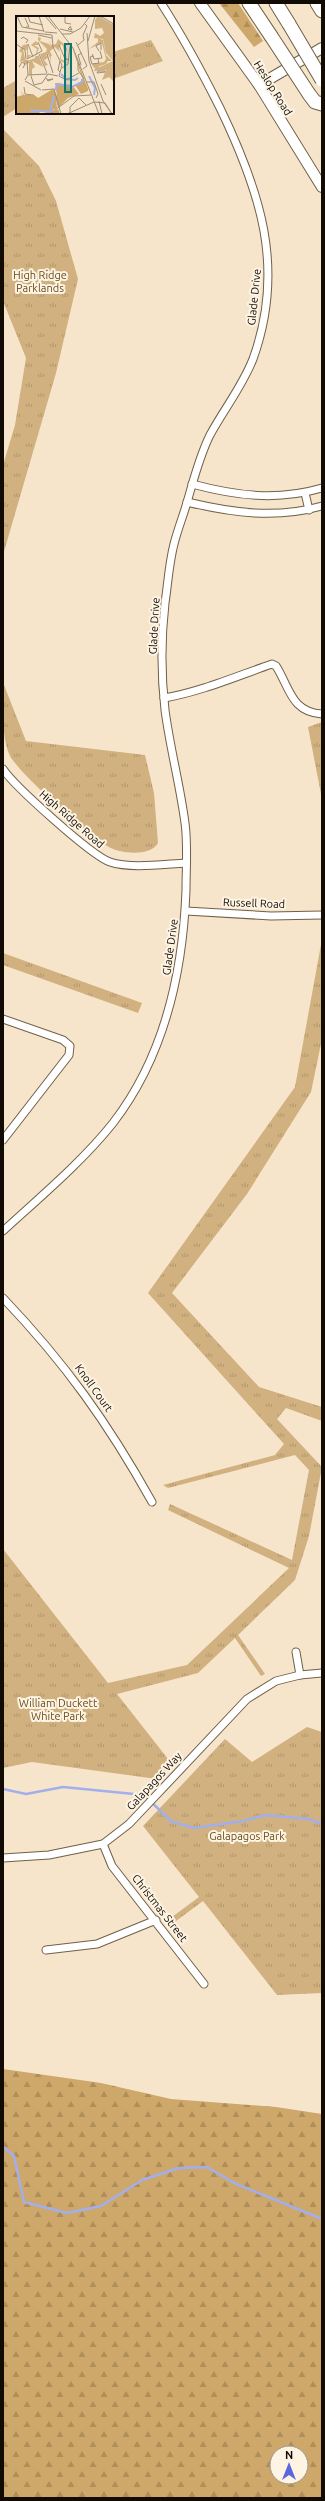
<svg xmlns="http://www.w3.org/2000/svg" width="325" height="2501" viewBox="0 0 325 2501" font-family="Ubuntu,sans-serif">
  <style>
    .grass { fill: url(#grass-tufts) }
    .forest { fill: url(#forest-firs); fill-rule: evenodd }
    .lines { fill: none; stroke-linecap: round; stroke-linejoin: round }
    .stream { stroke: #a2afed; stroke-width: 2.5 }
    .street-casing { stroke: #6f6049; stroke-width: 9 }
    .secondary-casing { stroke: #6f6049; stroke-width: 12 }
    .highway-casing { stroke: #6f6049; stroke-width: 15 }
    .street { stroke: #fff; stroke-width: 7 }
    .secondary { stroke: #fff; stroke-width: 10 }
    .highway { stroke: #fff; stroke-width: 13 }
    .highway-bridge-casing { stroke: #6f6049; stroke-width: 15; stroke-linecap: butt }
    .highway-bridge { stroke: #fff; stroke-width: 13 }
    .labels { text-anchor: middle; stroke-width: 4; stroke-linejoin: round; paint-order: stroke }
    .street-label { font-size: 11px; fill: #110b04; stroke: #fef4e4 }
    .park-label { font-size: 11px; fill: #684c1e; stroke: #fef4e4 }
    .inset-river { fill: none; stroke: #a2afed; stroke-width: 2 }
    .inset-road { fill: none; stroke: #9b8e7b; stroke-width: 1 }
    .view { fill: #0f766e; fill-opacity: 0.15; stroke: #0f766e; stroke-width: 2 }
    .inset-edge { fill: none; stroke: #110b04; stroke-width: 2 }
  </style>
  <defs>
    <pattern id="grass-tufts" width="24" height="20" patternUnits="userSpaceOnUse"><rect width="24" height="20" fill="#d1b17f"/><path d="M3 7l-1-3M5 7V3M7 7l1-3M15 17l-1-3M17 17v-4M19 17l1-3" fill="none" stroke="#b2976c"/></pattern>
    <pattern id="forest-firs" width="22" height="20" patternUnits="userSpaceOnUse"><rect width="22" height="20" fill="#cea76a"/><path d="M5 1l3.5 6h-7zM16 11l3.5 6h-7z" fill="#b08e5a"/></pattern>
  </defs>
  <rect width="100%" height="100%" fill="#f7e5cb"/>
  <!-- grass -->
  <g class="grass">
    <polygon points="151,40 163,61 113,79 113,52"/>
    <polygon points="17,80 17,108 3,117 3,88"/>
    <polygon points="3,129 39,166 56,201 78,279 56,373 3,555 3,465 15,425 26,358 3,301"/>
    <path d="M3,666L4,685L26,741L145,755L154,793L158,843C151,856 123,854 111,848C93,840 20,774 10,756C0,736 3,691 3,666Z"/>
    <polygon points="322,722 322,799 308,727"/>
    <polygon points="322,939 322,1039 311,1092 247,1194 172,1293 259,1387 322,1407 322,1421 286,1408 277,1419 322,1467 309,1536 295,1580 238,1635 265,1674 261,1676 235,1638 198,1673 117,1694 172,1764 157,1779 32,1762 3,1768 3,1549 108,1683 187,1665 289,1568 168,1510 170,1504 292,1560 309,1470 295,1455 168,1488 163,1485 275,1455 284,1444 148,1293 295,1087"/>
    <polygon points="3,953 142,1003 138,1013 3,965"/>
    <polygon points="307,1727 322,1732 322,1993 277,1995 203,1901 172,1924 168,1920 199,1897 143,1826 225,1739 252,1762"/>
  </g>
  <!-- forest -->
  <g class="forest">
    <polygon points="219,3 238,3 263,41 254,47"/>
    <path d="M3,2069L101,2083L171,2099L276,2107L322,2114V2498H3ZM277,2453H301V2477H277Z"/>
  </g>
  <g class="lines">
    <!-- stream -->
    <g class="stream">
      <polyline points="3,1789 26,1794 63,1787 144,1795 172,1822 195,1828 243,1821 265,1815 309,1819 322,1824"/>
      <polyline points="3,2147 14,2156 24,2202 67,2213 101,2206 142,2180 179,2168 207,2167 234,2183 322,2219"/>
    </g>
    <!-- street casing -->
    <g class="street-casing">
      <g id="street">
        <path d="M192,484C237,496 277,501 322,488"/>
        <polyline points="305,493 309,510"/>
        <path d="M187,502C233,513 276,519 322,506"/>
        <path d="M164,698C200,692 237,676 272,664L276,666C290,688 291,712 322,714"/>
        <path d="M3,769C14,786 92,856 110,862C130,869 165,864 186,863"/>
        <polyline points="186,911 271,916 322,915"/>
        <polyline points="3,1019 63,1040 70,1046 69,1055 3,1140"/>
        <path d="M3,1231C39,1198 83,1161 113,1123C164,1057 183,972 186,890C186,868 188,845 185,823C180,785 170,748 165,710C161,675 161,638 165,603C168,583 169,563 174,544C178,528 184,514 188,499C194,478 200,455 210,435C224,409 242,387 253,359C286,268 260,191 220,108C202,72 183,37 161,3"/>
        <path d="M3,1298C65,1363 108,1423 152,1502"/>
        <polyline points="296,1652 300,1675"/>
        <polyline points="103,1844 112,1866 204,1984"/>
        <polyline points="3,1858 49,1855 103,1844 129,1824 247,1699 276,1681 300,1675 322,1673"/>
        <polyline points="46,1950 97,1944 156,1920"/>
      </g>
    </g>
    <!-- secondary casing -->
    <g class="secondary-casing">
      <g id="secondary">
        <polyline points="200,3 259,85 322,187"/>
        <polyline points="259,85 322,48"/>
      </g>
    </g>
    <!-- highway casing -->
    <g class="highway-casing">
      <g id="highway">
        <polyline points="249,3 271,36"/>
        <polyline points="276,3 289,24"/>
        <polyline points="317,3 322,11"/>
        <polyline points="309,94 315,102 322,104"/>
      </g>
    </g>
    <!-- street -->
    <use href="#street" class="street"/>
    <!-- secondary -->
    <use href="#secondary" class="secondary"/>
    <!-- highway -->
    <use href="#highway" class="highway"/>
    <!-- highway-bridge casing -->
    <g class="highway-bridge-casing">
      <g id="highway-bridge">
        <polyline points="289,24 322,80"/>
        <polyline points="271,36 309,94"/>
      </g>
    </g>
    <!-- highway-bridge -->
    <use href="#highway-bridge" class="highway-bridge"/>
  </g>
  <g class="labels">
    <!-- street labels -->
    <g class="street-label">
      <text transform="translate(273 88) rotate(58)" y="4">Heslop Road</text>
      <text transform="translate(254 297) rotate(-84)" y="4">Glade Drive</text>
      <text transform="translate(154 626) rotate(-87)" y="4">Glade Drive</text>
      <text transform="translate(72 819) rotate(41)" y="4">High Ridge Road</text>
      <text transform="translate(254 903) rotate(2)" y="4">Russell Road</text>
      <text transform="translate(170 947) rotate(-82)" y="4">Glade Drive</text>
      <text transform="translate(94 1388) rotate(54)" y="4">Knoll Court</text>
      <text transform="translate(154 1781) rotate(-47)" y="4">Galapagos Way</text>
      <text transform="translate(160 1908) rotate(52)" y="4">Christmas Street</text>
    </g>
    <!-- park labels -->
    <g class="park-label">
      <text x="40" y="279">High Ridge<tspan x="40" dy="13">Parklands</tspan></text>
      <text x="58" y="1707">William Duckett<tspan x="58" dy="13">White Park</tspan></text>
      <text x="247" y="1840">Galapagos Park</text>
    </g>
  </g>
  <!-- overview -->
  <g transform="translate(16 16)">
    <rect width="98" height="98" fill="#f7e5cb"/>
    <path d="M22,21L25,22L24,25L33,28L35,31L32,21L35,29L40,28L42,23L49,29L52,28L49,30L51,33L49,39L52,44L49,42L47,30L45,28L43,33L44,36L45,43L52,47L46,46L44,43V36L39,31L34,35L36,40H34H35L34,47V42L32,38L30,39L32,42L28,44L32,49L29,50L24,38L30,36L31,33L22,24ZM82,22L87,24L90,39L96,45H92L90,48L78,52L76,48L88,46L90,43L86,27L73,33L82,26ZM20,25L23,29H18L23,32L20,40H23L27,51L16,45L19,51L16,53V60L13,58V47L9,49L7,45L4,46L6,37L3,35L7,29L12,28V39H15L11,43V34L7,33L9,43L11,45L19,42L21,33L15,29Z" fill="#d1b17f"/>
    <path d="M57,34L61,42L67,60L75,80L72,72V75L65,78L59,69L67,64ZM39,67L56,69L63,78L52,82L42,92L40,83L41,92L37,94L35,97L42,93L44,98H33L26,95L21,98H0V81L7,79L4,74L8,79L17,78L22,82L37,73L41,80Z" fill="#cea76a"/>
    <path d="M82,0L98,9V66L93,61L86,64L90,54L78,55L80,50L84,51L97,45L90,37L87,23L78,22L79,17L84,20L88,17L86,12L79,13V4Z" fill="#d1b17f"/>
    <path class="inset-river" d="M45,58L50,63L59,64L62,62M73,60L79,72L78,79M39,74L42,68L56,71L66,66V63M16,98V94L34,96L38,80"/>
    <path class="inset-road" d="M1,0L6,11L28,15M12,0L14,6L27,9M23,0L28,16M29,0L40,13M32,0L57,32L83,98M49,0V7L55,8M84,0L98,8M9,2L13,11H10M54,10L56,14L52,13L55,10M44,13L57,16M0,15L36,19M29,16L41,17M71,17L73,45L87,85L96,98M46,18H54L65,12L74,0M22,19L36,22M36,19L37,31L46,49L43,60M5,23L7,21L12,24L10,27M72,25L79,0M60,26L71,50L67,53M0,28L9,34L10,43M12,28L17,41M43,29L49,43L53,44M62,29L68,24L67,19L71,10L69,8M83,35L80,30L85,27V34M23,38L31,57M31,38L37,57M76,38L78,43L86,42L84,35M78,40L74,41L76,48L83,47L82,43M11,43L26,35L22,26M11,44L12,59M44,45L42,54L44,56M62,47V54L68,63M65,49L62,39L66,37M3,51L6,46L9,48L7,52M46,52L52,48L54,30M82,55H89V56L81,57ZM15,60L18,69L26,67L32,58L42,60M43,60L50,64L63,57M30,62L32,65L37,63L31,64M9,64L12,59L31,58M9,65L25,74M71,66H78L82,78L80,82M85,68L90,79M8,71L9,78L15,79M38,73L45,98M26,74L38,73M83,85L86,98M89,87L96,98M35,97L58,80L75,79M54,97V91L63,82L70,89M51,98L78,86L89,87"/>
    <path class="view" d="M49,28H55V76H49Z"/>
    <rect width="98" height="98" class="inset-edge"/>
  </g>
  <!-- border -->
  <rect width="325" height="2501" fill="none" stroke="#110b04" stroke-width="8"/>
  <!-- north arrow -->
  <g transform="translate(289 2465)"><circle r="19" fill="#fef4e4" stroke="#9f978a"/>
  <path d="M0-3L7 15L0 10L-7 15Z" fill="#5c66de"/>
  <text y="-6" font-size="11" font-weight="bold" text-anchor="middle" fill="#110b04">N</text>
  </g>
</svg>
